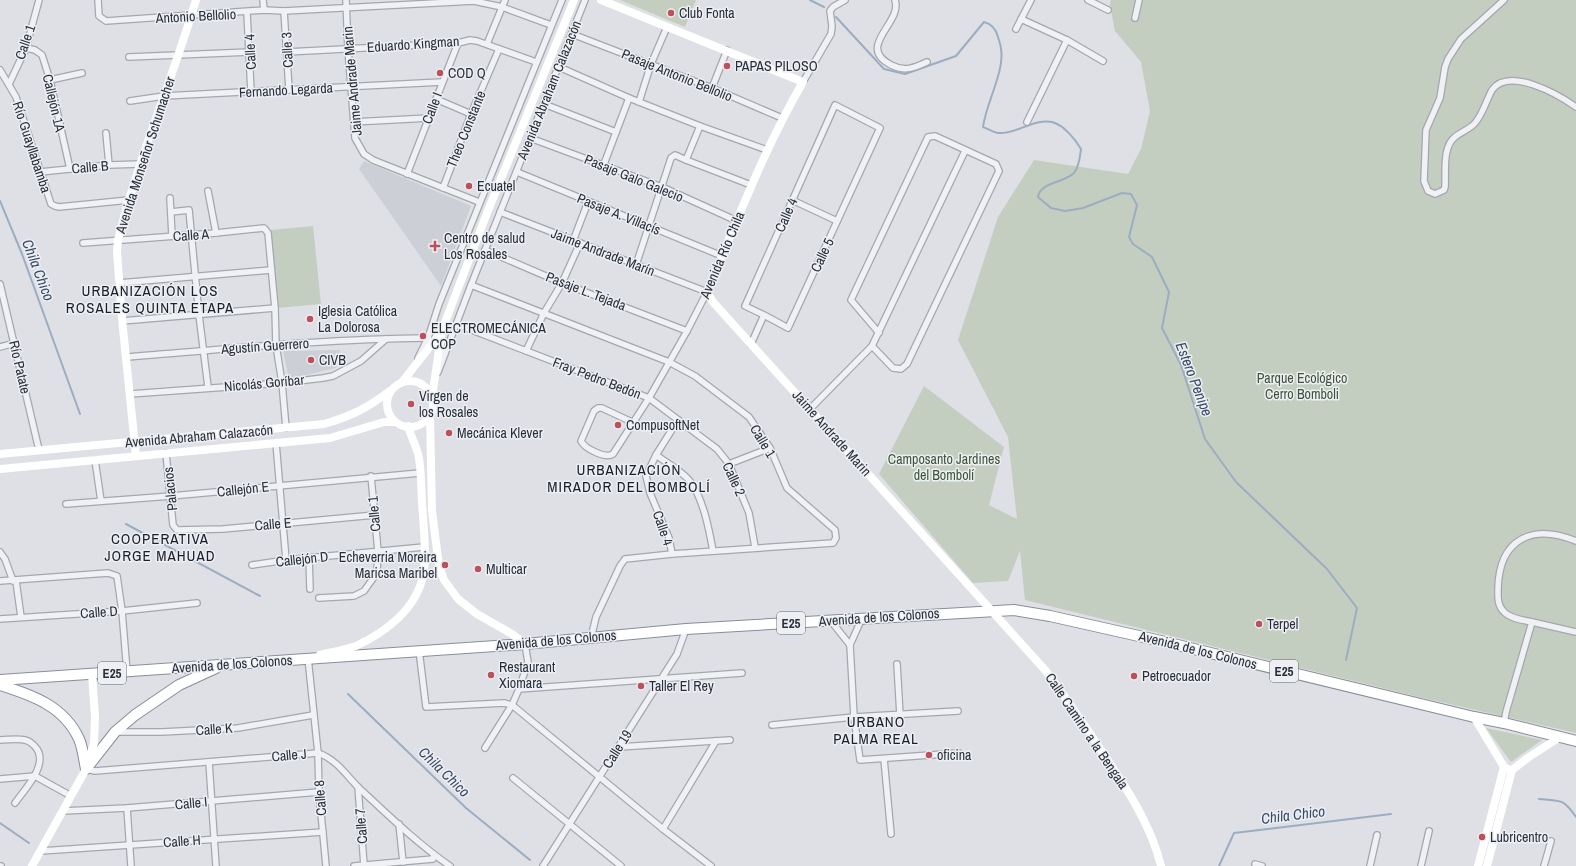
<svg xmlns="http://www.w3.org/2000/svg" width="1576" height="866" viewBox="0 0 1576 866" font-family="'Archivo Narrow',sans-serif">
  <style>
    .built { fill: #cccfd6 }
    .green { fill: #c3cec0 }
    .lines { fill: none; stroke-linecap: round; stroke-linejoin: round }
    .stream { stroke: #9cadc2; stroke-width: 2 }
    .street-casing { stroke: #a4a7ae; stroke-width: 8 }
    .highway-casing { stroke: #878e9a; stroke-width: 12 }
    .street { stroke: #f0f1f4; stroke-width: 5.5 }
    .secondary { stroke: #fff; stroke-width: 8 }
    .highway { stroke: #fff; stroke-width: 10 }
    .poi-dot { fill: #bd505d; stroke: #edeff3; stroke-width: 1.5 }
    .labels { text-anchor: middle; stroke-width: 3; stroke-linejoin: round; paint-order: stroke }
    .shield { fill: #edeff3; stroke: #646972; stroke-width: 1 }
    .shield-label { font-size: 13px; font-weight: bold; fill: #292f3a }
    .poi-label { font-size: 14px; fill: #292f3a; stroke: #edeff3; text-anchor: start }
    .street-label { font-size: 14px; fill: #292f3a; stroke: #edeff3 }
    .park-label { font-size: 14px; fill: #3c5438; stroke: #edeff3 }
    .water-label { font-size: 15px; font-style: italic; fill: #384c69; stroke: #edeff3 }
    .neighbourhood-label { font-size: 15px; letter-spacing: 1px; fill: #1b202b; stroke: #edeff3 }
  </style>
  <rect width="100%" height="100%" fill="#dee0e5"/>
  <!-- built -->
  <g class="built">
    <polygon points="364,161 471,206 441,286 359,169"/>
    <polygon points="340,350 336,368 289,379 283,351"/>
  </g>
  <!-- green -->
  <g class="green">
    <polygon points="620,0 696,0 685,27"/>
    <polygon points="1111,0 1576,0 1576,733 1419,697 1025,600 1020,551 1008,581 973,583 879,474 924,386 1004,447 989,505 1017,519 1008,437 958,340 998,217 1034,160 1128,174 1141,149 1150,111 1141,62 1115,31 1110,5"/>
    <polygon points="313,226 321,304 278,308 271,230"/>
    <polygon points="1486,728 1542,740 1511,762"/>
  </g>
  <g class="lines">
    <!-- stream -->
    <g class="stream">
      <polyline points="810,0 824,7"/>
      <path d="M836,17L884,69L905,74L956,56L984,22C992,24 996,29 998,37C999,41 1001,45 1001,49C1005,71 986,103 983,127C988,129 992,132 998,133C1015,135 1034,118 1052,122C1064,125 1075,139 1081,149C1080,157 1079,167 1074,173C1064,183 1040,182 1038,197L1051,208L1065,211L1083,208L1122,193L1131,194L1137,205L1129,237L1133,244L1152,257L1169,292L1162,328L1181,365L1205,439L1236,482L1327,569L1357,608L1346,660"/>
      <polyline points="0,201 22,254 80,414"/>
      <polyline points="126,524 260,596"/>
      <polyline points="348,694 466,808 530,860"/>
      <path d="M1539,799C1561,801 1563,798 1576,817"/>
      <polyline points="0,823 29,843"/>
      <polyline points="1219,866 1234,833 1391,814"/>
    </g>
    <!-- street casing -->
    <g class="street-casing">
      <g id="street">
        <polyline points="98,0 99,16 106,21 264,10 284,11 474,1 502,7 551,25"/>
        <polyline points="263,0 264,10"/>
        <polyline points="346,0 348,49 355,138 364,154 373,160 479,202"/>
        <path d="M895,0C903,23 855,46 891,65C905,72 914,68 927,62"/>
        <polyline points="1088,0 1108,10"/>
        <path d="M1504,0L1461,39L1448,59L1445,67L1440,98L1426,130L1424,181L1428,191L1435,194L1444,190L1445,187C1446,172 1442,147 1455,137C1461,132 1470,129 1475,123C1483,114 1486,101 1492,90C1509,66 1559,95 1576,107"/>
        <polyline points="284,11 289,90"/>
        <polyline points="247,13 251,92"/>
        <polyline points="1135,18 1139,0"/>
        <polyline points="1021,19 1067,40 1103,61"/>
        <polyline points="1016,29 1031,0"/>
        <polyline points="572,34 712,88 782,118"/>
        <polyline points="487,44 505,0"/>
        <polyline points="26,48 35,50 42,55 50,80 70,169"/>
        <polyline points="287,52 458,43 470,40 477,41 536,62"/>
        <polyline points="129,57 250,52"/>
        <polyline points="559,67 629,98 700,126 767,150"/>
        <polyline points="0,70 16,97 51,204 55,206 59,207 129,200"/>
        <polyline points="50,80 82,73"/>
        <polyline points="803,82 831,34 832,26 830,11 833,7 845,0"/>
        <polyline points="9,84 26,48 39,0"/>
        <polyline points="712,88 727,50"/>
        <polyline points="436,99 471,114"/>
        <polyline points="130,101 164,96 442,82"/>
        <polyline points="639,102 651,64 667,27"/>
        <polyline points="544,104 616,132"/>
        <polyline points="353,122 429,118"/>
        <polyline points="1027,122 1067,40"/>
        <polyline points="106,133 109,165"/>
        <polyline points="530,138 662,187 737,221"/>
        <polyline points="686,160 751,185"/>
        <polyline points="604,164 629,98"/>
        <polyline points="40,172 109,165 140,164"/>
        <polyline points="517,172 722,256"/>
        <polyline points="407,174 458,43"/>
        <polyline points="443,188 471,114 499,49"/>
        <polyline points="208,191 216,233"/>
        <polyline points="170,198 172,236"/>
        <polyline points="792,200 837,221"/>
        <polyline points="171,212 189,210 199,315 208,387"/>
        <path d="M500,212L707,292L687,331L649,398L613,454C606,459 585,449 581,441L594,411L598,408H602L632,422"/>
        <polyline points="573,241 588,202"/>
        <polyline points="83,243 216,233 264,228 268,233 275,308 276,345 282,383 286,428"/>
        <polyline points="485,250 562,283 687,331"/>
        <polyline points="636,265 671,158 675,155 686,160 700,126"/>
        <polyline points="119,283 271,270"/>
        <polyline points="0,284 39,450"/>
        <polyline points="471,285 669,362 695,376 749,417 770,448 787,488 835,530 836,538 833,543 672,554 625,559 620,566 596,617 591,638"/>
        <polyline points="122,321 275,308"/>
        <polyline points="456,324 649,398 717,449 729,464 749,513 755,547"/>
        <polyline points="751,344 764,315 788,328 880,128 835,105 745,306 764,315"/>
        <polyline points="872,346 893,368 901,369 907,364 999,171 996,164 935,136 928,137 851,300 879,333"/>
        <polyline points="0,347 15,343"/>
        <polyline points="526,351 544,313 562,283 580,243"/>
        <path d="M126,357C226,349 327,339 428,338"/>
        <polyline points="418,358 428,338 439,304 562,0"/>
        <polyline points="438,372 471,285 585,0"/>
        <polyline points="130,394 282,383 323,378 333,376 361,361 386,339"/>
        <polyline points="810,409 872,346 965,151"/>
        <polyline points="276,443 286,560"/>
        <polyline points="166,453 173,525 177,530 223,529 375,515"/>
        <path d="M656,455C667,463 680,470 689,480C703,497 709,529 713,551"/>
        <polyline points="95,460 101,501"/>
        <polyline points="729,464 770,448"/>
        <polyline points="66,504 171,496 420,473"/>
        <polyline points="0,552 5,559 13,581"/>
        <polyline points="672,554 669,538 650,493 646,476 656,455 678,420"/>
        <polyline points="309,558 310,589"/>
        <polyline points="252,565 286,560 424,547"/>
        <polyline points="0,581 108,573 117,576 122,611 127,672"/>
        <polyline points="16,581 21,617"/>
        <polyline points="319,598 354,596 364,591 377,573 378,551 371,476"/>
        <polyline points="0,619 122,611 197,603"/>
        <polyline points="831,621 850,645 854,717 860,760 959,753"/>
        <polyline points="1532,622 1576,632"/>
        <polyline points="850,645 862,618"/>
        <polyline points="419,650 426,707 504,703 512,705 663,829 711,866"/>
        <polyline points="308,658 318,753 319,792 326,866"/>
        <polyline points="897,664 900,715"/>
        <polyline points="519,689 742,673"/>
        <path d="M1504,723L1506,712L1532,622C1523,620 1511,619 1504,612C1497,605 1498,597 1498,589C1499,539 1532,523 1576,541"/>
        <polyline points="772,725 854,717 958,711"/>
        <polyline points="116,732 162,732 238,728 313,715"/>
        <path d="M0,740C8,740 17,738 25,740C30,741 34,745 37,749C48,766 24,790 15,803"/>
        <polyline points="619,747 730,740"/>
        <polyline points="485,748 512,705 519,689 528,662 525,644"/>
        <polyline points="884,759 891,834"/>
        <polyline points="209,762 216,866"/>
        <path d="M86,769L95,771L318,753C336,759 346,775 359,788C388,815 418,844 450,866"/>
        <polyline points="513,778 621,866"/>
        <polyline points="0,779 35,776 71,796"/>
        <polyline points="358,787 364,865"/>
        <polyline points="127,808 131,866"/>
        <polyline points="63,811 127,808 319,792"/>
        <polyline points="399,824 403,862"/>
        <polyline points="663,829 716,741"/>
        <polyline points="41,851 323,832"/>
        <polyline points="1255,864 1262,866"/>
        <polyline points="0,866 1,866"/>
        <polyline points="354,866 433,859 434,855"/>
        <polyline points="543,866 677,654 686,629"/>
        <polyline points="1370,866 1377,835"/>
        <polyline points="1421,866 1429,831"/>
        <polyline points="1544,866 1551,841"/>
      </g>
    </g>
    <!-- highway casing -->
    <g class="highway-casing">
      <g id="highway">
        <polyline points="0,680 525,644 686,629 1014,610 1050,616 1161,641 1474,717 1504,723 1576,741"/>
        <path d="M0,685C32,695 64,706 79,739C83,748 84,760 86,769"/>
        <polyline points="86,769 115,732 135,715 179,685 216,668"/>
      </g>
    </g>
    <!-- street -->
    <use href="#street" class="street"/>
    <!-- secondary -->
    <g class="secondary">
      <path d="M601,0L803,82C764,149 737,221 707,292L713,302L1045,670C1065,696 1083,723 1101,750C1125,786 1151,824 1161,866"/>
      <polyline points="403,381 442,331"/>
      <circle cx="410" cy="404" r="23"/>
      <polyline points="432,397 442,330 487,213 574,0"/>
      <polyline points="430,415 432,511 439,566 444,580 458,599 477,614 512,634 525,644"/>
      <path d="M0,454L324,424C352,416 367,408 390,391"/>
      <path d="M136,456L122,319L117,252L118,240C138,158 172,81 196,0"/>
      <polyline points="0,469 330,438 384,422 395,422"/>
      <path d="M320,655C332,652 345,650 356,646C386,632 416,609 423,576C427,560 424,533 423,516C421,497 422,477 419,458C417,447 411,437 408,426"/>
      <polyline points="1474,717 1504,767 1508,769"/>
      <polyline points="32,866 86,769 94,743 95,717 92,674"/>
      <polyline points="1478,866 1504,767"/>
      <polyline points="1487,866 1512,770 1529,757 1560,737"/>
    </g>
    <!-- highway -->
    <use href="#highway" class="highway"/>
  </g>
  <!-- markers -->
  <g class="poi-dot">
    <circle cx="671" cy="13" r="4"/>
    <circle cx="727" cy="66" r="4"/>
    <circle cx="440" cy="73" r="4"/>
    <circle cx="469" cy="186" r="4"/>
    <path d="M433 240h4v4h4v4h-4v4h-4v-4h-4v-4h4z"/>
    <circle cx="310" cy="319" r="4"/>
    <circle cx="423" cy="336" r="4"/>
    <circle cx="311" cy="360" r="4"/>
    <circle cx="411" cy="404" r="4"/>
    <circle cx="618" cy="425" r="4"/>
    <circle cx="449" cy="433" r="4"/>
    <circle cx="445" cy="565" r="4"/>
    <circle cx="478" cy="569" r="4"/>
    <circle cx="1259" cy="624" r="4"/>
    <circle cx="491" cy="675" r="4"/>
    <circle cx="1134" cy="676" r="4"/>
    <circle cx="641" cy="686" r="4"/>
    <circle cx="929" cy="755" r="4"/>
    <circle cx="1482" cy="837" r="4"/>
  </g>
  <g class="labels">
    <!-- shield labels -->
    <g class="shield">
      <rect x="777" y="612" width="28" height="22" rx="3"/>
      <rect x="1270" y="660" width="28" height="22" rx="3"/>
      <rect x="98" y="662" width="28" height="22" rx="3"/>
    </g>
    <g class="shield-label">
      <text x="791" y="628">E25</text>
      <text x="1284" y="676">E25</text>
      <text x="112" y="678">E25</text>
    </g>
    <!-- poi labels -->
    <g class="poi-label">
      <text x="679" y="18">Club Fonta</text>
      <text x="735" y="71">PAPAS PILOSO</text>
      <text x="448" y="78">COD Q</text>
      <text x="477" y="191">Ecuatel</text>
      <text x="444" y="243">Centro de salud<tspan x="444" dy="16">Los Rosales</tspan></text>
      <text x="318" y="316">Iglesia Católica<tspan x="318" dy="16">La Dolorosa</tspan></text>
      <text x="431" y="333">ELECTROMECÁNICA<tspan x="431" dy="16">COP</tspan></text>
      <text x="319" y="365">CIVB</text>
      <text x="419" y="401">Virgen de<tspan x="419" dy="16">los Rosales</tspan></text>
      <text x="626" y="430">CompusoftNet</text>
      <text x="457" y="438">Mecánica Klever</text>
      <text x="437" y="562" text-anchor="end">Echeverria Moreira<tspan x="437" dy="16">Maricsa Maribel</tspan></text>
      <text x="486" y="574">Multicar</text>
      <text x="1267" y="629">Terpel</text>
      <text x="499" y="672">Restaurant<tspan x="499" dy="16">Xiomara</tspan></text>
      <text x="1142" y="681">Petroecuador</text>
      <text x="649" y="691">Taller El Rey</text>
      <text x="937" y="760">oficina</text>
      <text x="1490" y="842">Lubricentro</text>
    </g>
    <!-- street labels -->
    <g class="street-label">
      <text transform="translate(196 16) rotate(-3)" y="5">Antonio Bellolio</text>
      <text transform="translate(25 42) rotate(-71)" y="5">Calle 1</text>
      <text transform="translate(413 44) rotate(-4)" y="5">Eduardo Kingman</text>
      <text transform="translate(287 50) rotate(-93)" y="5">Calle 3</text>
      <text transform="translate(250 52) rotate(-93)" y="5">Calle 4</text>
      <text transform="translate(677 75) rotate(22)" y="5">Pasaje Antonio Bellolio</text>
      <text transform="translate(352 81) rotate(-95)" y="5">Jaime Andrade Marin</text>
      <text transform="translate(286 90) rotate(-3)" y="5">Fernando Legarda</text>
      <text transform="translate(549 90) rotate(-68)" y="5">Avenida Abraham Calazacón</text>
      <text transform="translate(54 103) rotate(77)" y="5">Callejón 1A</text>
      <text transform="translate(432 108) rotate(-69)" y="5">Calle I</text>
      <text transform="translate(466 129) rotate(-68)" y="5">Theo Constante</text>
      <text transform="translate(32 147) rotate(72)" y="5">Río Guayllabamba</text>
      <text transform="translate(145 155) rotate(-72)" y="5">Avenida Monseñor Schumacher</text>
      <text transform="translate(90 167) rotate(-5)" y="5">Calle B</text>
      <text transform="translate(634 178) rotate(22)" y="5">Pasaje Galo Galecio</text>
      <text transform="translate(619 214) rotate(22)" y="5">Pasaje A. Villacís</text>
      <text transform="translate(786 215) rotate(-66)" y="5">Calle 4</text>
      <text transform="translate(191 235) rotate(-4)" y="5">Calle A</text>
      <text transform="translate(603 252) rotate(21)" y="5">Jaime Andrade Marín</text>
      <text transform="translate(722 255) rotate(-67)" y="5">Avenida Río Chila</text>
      <text transform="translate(822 255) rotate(-65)" y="5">Calle 5</text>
      <text transform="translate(586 291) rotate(21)" y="5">Pasaje L. Tejada</text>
      <text transform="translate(265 346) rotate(-4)" y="5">Agustín Guerrero</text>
      <text transform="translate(20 367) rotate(77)" y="5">Río Patate</text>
      <text transform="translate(597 378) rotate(21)" y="5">Fray Pedro Bedón</text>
      <text transform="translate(264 383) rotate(-5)" y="5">Nicolás Goríbar</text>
      <text transform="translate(832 433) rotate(48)" y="5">Jaime Andrade Marin</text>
      <text transform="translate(199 436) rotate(-5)" y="5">Avenida Abraham Calazacón</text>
      <text transform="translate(763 441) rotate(59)" y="5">Calle 1</text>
      <text transform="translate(734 479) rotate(65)" y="5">Calle 2</text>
      <text transform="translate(170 489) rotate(-96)" y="5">Palacios</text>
      <text transform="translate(243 489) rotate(-6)" y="5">Callejón E</text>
      <text transform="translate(374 514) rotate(-95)" y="5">Calle 1</text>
      <text transform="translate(273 524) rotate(-5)" y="5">Calle E</text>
      <text transform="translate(663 528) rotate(71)" y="5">Calle 4</text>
      <text transform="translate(302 559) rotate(-6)" y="5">Callejón D</text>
      <text transform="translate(99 612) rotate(-4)" y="5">Calle D</text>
      <text transform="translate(879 617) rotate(-4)" y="5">Avenida de los Colonos</text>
      <text transform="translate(556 640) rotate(-5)" y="5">Avenida de los Colonos</text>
      <text transform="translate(1198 650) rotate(14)" y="5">Avenida de los Colonos</text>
      <text transform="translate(232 664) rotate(-4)" y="5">Avenida de los Colonos</text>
      <text transform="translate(214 729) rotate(-4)" y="5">Calle K</text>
      <text transform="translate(1087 731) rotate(56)" y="5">Calle Camino a la Bengala</text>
      <text transform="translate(617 749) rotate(-58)" y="5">Calle 19</text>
      <text transform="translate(289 755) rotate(-5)" y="5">Calle J</text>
      <text transform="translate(320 798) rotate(-94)" y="5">Calle 8</text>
      <text transform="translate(191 803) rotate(-5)" y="5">Calle I</text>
      <text transform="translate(361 826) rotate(-94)" y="5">Calle 7</text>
      <text transform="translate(182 841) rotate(-4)" y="5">Calle H</text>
    </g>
    <!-- park labels -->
    <g class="park-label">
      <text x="1302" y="383">Parque Ecológico<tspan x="1302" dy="16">Cerro Bomboli</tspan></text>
      <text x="944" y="464">Camposanto Jardines<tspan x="944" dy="16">del Bombolí</tspan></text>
    </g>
    <!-- water labels -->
    <g class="water-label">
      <text transform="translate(38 270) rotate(69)" y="5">Chila Chico</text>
      <text transform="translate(1194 379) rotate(69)" y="5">Estero Penipe</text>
      <text transform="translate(444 772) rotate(44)" y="5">Chila Chico</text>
      <text transform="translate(1293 815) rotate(-7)" y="5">Chila Chico</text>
    </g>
    <!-- neighbourhood labels -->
    <g class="neighbourhood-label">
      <text x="150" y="296">URBANIZACIÓN LOS<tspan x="150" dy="17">ROSALES QUINTA ETAPA</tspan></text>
      <text x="629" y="475">URBANIZACIÓN<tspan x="629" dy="17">MIRADOR DEL BOMBOLÍ</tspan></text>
      <text x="160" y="544">COOPERATIVA<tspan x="160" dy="17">JORGE MAHUAD</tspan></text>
      <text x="876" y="727">URBANO<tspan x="876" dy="17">PALMA REAL</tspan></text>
    </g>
  </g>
</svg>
